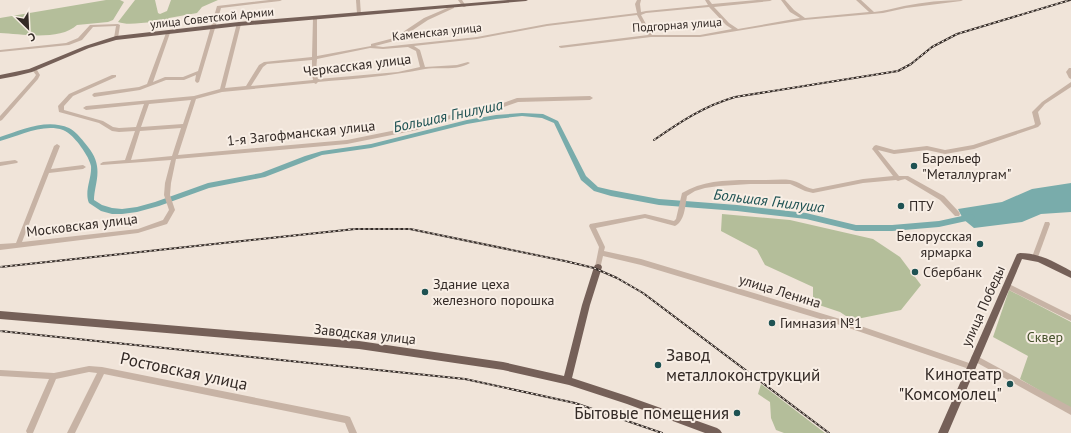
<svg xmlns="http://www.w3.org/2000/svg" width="1071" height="433" viewBox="0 0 1071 433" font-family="'PT Sans',sans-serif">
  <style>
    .green { fill: #b4be9a }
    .water { fill: #79acab }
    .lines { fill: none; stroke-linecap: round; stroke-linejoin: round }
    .river { fill: #79acab; fill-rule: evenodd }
    .minor { fill: #c7b3a5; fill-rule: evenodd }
    .major { fill: #756058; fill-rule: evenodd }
    .rail-casing { stroke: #332a26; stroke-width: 2 }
    .rail { stroke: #f8eee5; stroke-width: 1; stroke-dasharray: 2.5; stroke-linecap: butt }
    .poi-dot { fill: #1e5253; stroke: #f8eee5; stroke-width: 1.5 }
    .labels { text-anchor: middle; stroke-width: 4; stroke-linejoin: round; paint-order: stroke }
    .far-street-label { font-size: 12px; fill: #332a26; stroke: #f8eee5 }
    .street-label { font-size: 14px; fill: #332a26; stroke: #f8eee5 }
    .poi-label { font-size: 14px; fill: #332a26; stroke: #f8eee5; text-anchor: start }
    .park-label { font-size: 14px; fill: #45512b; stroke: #f8eee5 }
    .water-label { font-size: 15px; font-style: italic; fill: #1e5253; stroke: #f8eee5 }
    .near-poi-label { font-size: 17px; fill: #332a26; stroke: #f8eee5; text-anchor: end }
    .near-street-label { font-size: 17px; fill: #332a26; stroke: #f8eee5 }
  </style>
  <rect width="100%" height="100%" fill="#f0e4d9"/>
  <!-- green -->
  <g class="green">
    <path d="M106,0H120L124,2L113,20L108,22L77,25C60,41 21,34 0,33V18Z"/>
    <path d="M135,0H155L158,13L160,14L167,11L171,0H218L202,7L197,13L169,18L165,24C150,19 132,27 118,22Z"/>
    <polygon points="722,214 790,220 873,239 900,257 921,285 901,310 852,320 840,312 813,303 813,287 765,265 757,250 721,231"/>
    <polygon points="1009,290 1071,322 1071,409 1020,379 1028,356 993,337"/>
    <polygon points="761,384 825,433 784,433 776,430 771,418 770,402 758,394"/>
  </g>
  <!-- water -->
  <polygon class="water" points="1071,183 1071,212 1041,214 1022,222 974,228 963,219 958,209 1002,202 1032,189"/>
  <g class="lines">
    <!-- river -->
    <path class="river" d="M522,113L543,114L558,121L586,176L598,187L611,190L659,199L737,205L806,213L856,225H892L939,221L971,214L973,215L975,217L973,219L971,220L939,227L892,231H856L806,219L737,211L659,205L611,196L594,191L581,180L554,123L542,118L522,116L496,119L467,124L371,148L322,155L265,177L209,188L159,206L137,212L122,214H112L101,211L89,203C84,191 92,178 91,166C89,158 84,151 79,144C75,139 70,133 63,130C43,123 19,136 0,141V137C21,130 47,118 69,128C75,131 80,137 84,142C90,149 96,157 97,166C99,178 94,189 94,200L102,205L112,208L122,209L137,207L155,202L208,183L261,173L305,156L322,151L371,144L467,120L496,115Z"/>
    <!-- minor -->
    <g class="minor">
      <polygon points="269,0 282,0 280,1 221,8 199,82 197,83 195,81 196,75 184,80 166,80 140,90 94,97 92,95 94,93 139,87 147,84 166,33 168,32 170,33 153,82 165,77 183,77 198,71 217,6"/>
      <polygon points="356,0 360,0 361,15 357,14"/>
      <polygon points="458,0 462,0 466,6 465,7 463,7"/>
      <path d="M637,0H641L640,4L641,12L646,11L708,5L705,0H709L712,4L757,0H772L770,1L714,7L729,23L738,29L800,18L790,12L781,0H785L794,10L805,18L869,12L856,0H861L874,12C884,11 894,8 904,6C923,2 944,0 963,0L961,1L906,8L883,13L804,20L700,37H651L561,48L559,47V46L648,35L637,15L547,26L477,39L414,46L420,50L425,67L457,65L468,62L470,63C457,71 440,67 425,69C390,76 354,79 318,82L316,84L314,83L222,92L196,99L178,155L347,140L416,126L478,106L498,105L517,98L590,96L593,98L590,100L518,102L498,109H480L417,130L347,144L176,159L171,183L170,195L175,210L167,224L138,233L0,250V244L16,243L54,146L57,144L60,146L51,169L83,165L86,167L83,169L49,173L22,242L138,229L163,220L169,210L164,195L165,183L171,160L101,165L100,164L103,162L125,160L135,131L119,132L112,131L99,123L59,112L58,106L69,94L112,75H116V77L73,96L64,106V110L103,121L113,127L119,128L136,127L144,104L86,110L83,108L86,106L194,96L220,89L237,23L241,24L225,88L246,86L259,65L264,62L312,57L313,18L315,17L317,18V56L371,46V44L394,38L424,18L452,6L454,7V8L428,20L398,40L375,46L383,47L477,37L547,24L637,13L635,4ZM709,7L726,25L732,29L700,35H652L641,15L646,13ZM408,47L416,51L420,67L398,72L318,79L316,73L317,59L370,48L383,49ZM312,60V73L313,80L251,86L263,67L267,64ZM191,100L183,124L141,127L149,104ZM181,128L172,156L131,160L140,131Z"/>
      <polygon points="118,24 120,25 118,38 116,39 114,38 116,26 93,27 82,40 69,45 0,52 0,50 66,43 78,38 90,25"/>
      <polygon points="1069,68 1071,68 1071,79 1069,78 1066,72"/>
      <polygon points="33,70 37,70 40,75 38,79 2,120 0,121 0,116 34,78 36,75 33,71"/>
      <path d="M1071,82V87L1045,104L1038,112L1041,124L1038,127L974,149L945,154L927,150L894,154L878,150L899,176H908L944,196L959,212L960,214L959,216H955L940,200L905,179L901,180L898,181L896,180L863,183L813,193L805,191L790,184H750L719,186L705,188L695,191L687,196C685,206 685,221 675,226L645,218L596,228L605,247L604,251L641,259L840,319L975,365L976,367L975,369L972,370L840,325L641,265L603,256L600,269L598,270L596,269L595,267L599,247L589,226L590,224L645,214L674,221L676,219L682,193C706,178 738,180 766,180C774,180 782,179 790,180C799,181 805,188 813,189L863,179L893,176L873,150L872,149L874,146L876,145L894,150L927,146L945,150L973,145L1034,125L1035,124L1032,112L1042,102Z"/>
      <polygon points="15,160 17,161 18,162 17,163 0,166 0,162"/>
      <polygon points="1045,222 1049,222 1050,224 1038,257 1037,259 1035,260 1033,259 1032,257"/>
      <polygon points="1007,283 1071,315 1071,321 1005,288 1004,286 1005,284"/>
      <polygon points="975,355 1071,407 1071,415 972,360 971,358 972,356"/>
      <polygon points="89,366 102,367 347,416 350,417 357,433 349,433 345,423 104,374 75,433 67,433 97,373 89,372 56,379 33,433 27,433 26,431 49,379 0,376 0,370 54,373"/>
    </g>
    <!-- major -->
    <g class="major">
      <polygon points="508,0 528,0 526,1 239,26 116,40 89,48 32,72 16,76 0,79 0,75 29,69 85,46 116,36 239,22"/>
      <path d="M1020,253C1039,253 1055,262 1071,271V278L1038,262L1022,259L948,433H938L1016,256L1017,254Z"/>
      <polygon points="598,264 601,265 602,267 590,305 572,378 627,396 717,428 720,430 722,433 705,433 627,404 569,385 503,370 359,349 0,319 0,311 359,341 503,362 564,376 582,305 594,267 595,265"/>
    </g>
    <!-- rail casing -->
    <g class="rail-casing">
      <g id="rail">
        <path d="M654,140C680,122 704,106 735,97L898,71L911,64L932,47L957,34L1070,0"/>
        <polyline points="0,267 355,229 410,229 565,261 594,268 617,278 643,293 829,433"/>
        <polyline points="0,331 465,379 575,403 662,433"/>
      </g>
    </g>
    <!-- rail -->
    <use href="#rail" class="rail"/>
  </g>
  <!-- markers -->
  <g class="poi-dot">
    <circle cx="914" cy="166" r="4"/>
    <circle cx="901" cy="206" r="4"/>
    <circle cx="980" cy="244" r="4"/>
    <circle cx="915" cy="272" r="4"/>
    <circle cx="425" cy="292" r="4"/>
    <circle cx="772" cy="323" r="4"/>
    <circle cx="658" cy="365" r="4"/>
    <circle cx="1010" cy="384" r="4"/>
    <circle cx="737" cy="413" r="4"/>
  </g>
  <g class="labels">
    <!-- far-street labels -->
    <g class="far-street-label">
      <text transform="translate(212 18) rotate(-6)" y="4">улица Советской Армии</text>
      <text transform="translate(677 25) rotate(-4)" y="4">Подгорная улица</text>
      <text transform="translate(437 32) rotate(-6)" y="4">Каменская улица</text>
    </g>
    <!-- street labels -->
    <g class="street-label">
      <text transform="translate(357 65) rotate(-7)" y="5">Черкасская улица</text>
      <text transform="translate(301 133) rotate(-6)" y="5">1-я Загофманская улица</text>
      <text transform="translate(82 225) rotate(-7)" y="5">Московская улица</text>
      <text transform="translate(780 291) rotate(17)" y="5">улица Ленина</text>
      <text transform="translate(983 306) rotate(-66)" y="5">улица Победы</text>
      <text transform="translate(365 334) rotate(6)" y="5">Заводская улица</text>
    </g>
    <!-- poi labels -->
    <g class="poi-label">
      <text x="922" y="163">Барельеф<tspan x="922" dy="16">"Металлургам"</tspan></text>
      <text x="909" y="211">ПТУ</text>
      <text x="972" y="241" text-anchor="end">Белорусская<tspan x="972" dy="16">ярмарка</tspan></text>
      <text x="923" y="277">Сбербанк</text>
      <text x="433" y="289">Здание цеха<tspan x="433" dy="16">железного порошка</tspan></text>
      <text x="780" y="328">Гимназия №1</text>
    </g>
    <!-- park labels -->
    <g class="park-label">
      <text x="1045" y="342">Сквер</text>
    </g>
    <!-- water labels -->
    <g class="water-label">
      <text transform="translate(448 116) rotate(-12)" y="5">Большая Гнилуша</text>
      <text transform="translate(769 201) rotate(7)" y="5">Большая Гнилуша</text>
    </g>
    <!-- near-poi labels -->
    <g class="near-poi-label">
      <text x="666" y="361" text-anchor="start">Завод<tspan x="666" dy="20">металлоконструкций</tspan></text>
      <text x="1002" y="380">Кинотеатр<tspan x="1002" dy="20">"Комсомолец"</tspan></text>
      <text x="729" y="419">Бытовые помещения</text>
    </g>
    <!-- near-street labels -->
    <g class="near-street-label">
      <text transform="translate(184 371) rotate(12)" y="6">Ростовская улица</text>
    </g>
  </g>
  <!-- north arrow -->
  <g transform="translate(28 28) rotate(156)" stroke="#f8eee5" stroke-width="3" paint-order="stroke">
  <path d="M0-3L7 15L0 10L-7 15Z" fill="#332a26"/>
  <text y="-6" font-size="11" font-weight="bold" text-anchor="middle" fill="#332a26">С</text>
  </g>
</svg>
